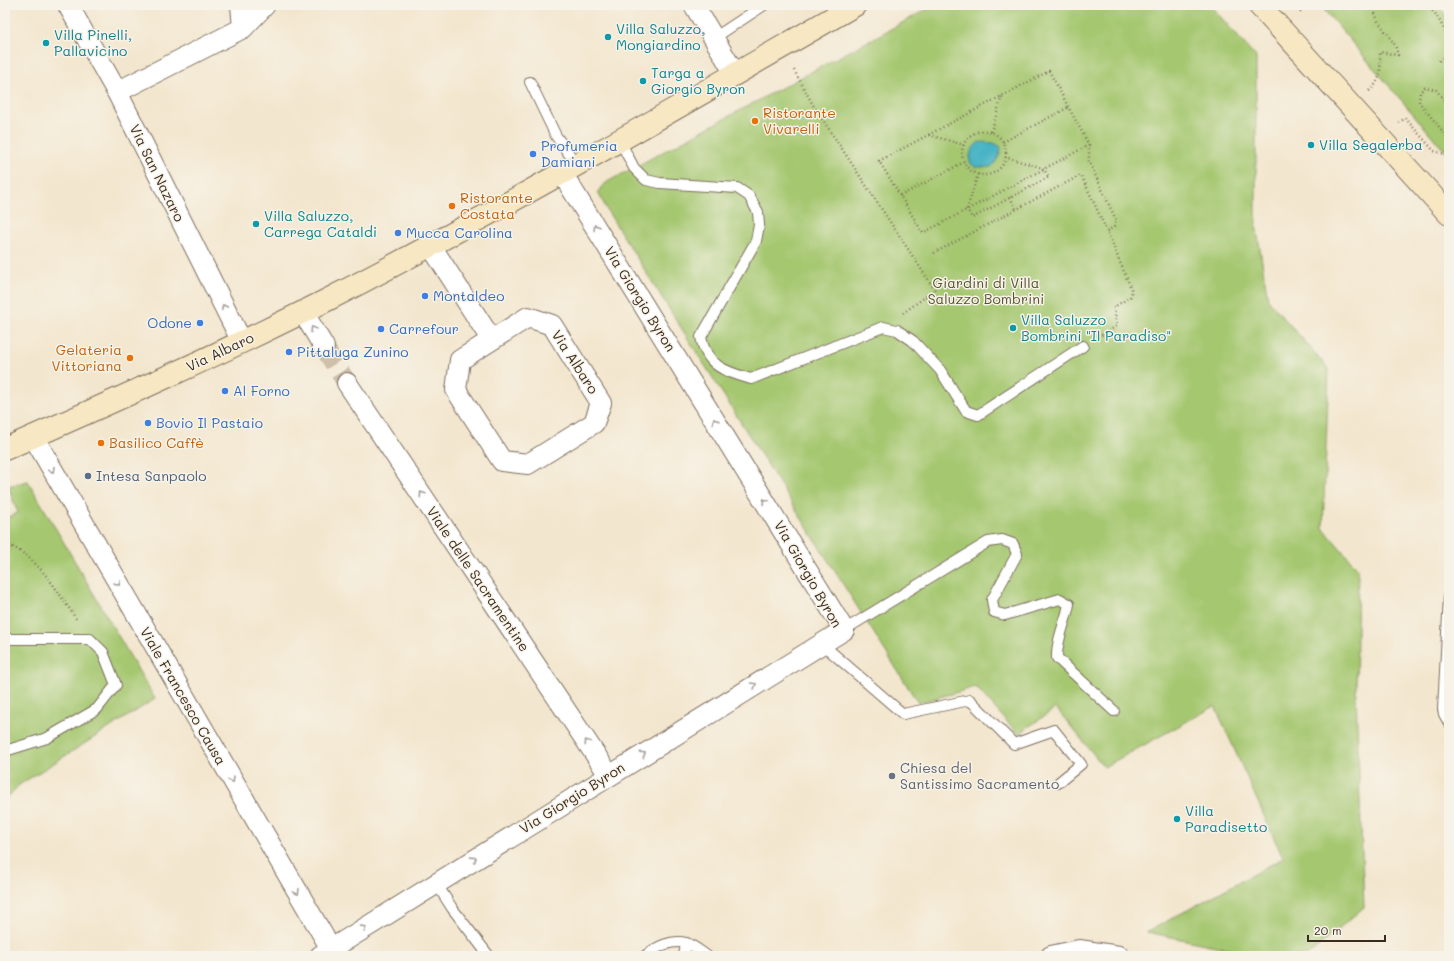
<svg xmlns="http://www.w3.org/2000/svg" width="1454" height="961" viewBox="0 0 1454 961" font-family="Mali,sans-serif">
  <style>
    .green { fill: #a5c770; stroke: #707847 }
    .water { fill: #47b3c4; stroke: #416e71 }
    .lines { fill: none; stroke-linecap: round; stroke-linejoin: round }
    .street-tunnel { stroke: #cec0ab; stroke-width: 20; stroke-dasharray: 20 10; stroke-linecap: butt }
    .lane-casing { stroke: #7b6c5c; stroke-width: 12 }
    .street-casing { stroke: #7b6c5c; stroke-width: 22 }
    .secondary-casing { stroke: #7b6c5c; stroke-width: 24 }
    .path { stroke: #7b6c5c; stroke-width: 2.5; stroke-dasharray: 1 3; stroke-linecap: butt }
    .lane { stroke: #fff; stroke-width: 10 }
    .street { stroke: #fff; stroke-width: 20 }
    .secondary { stroke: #f7e8c3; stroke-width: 22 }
    .oneway { stroke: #a79f9a }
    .culture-dot { fill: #0f9aa8; stroke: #f7f3e8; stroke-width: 1.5 }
    .food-dot { fill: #e8710a; stroke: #f7f3e8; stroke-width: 1.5 }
    .shop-dot { fill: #3f7fe0; stroke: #f7f3e8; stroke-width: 1.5 }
    .service-dot { fill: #5c6f8a; stroke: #f7f3e8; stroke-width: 1.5 }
    .worship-dot { fill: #6b7280; stroke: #f7f3e8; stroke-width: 1.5 }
    .labels { text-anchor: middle; stroke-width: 3; stroke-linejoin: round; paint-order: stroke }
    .culture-label { font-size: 14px; fill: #0d838f; stroke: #f7f3e8; text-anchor: start }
    .food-label { font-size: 14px; fill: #c56008; stroke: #f7f3e8; text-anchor: start }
    .shop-label { font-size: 14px; fill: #366cbe; stroke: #f7f3e8; text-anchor: start }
    .street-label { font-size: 14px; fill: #3b2a1e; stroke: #f7f3e8 }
    .park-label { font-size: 14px; fill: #565132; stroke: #f7f3e8 }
    .service-label { font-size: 14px; fill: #4e5e75; stroke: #f7f3e8; text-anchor: start }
    .worship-label { font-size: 14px; fill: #5b616d; stroke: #f7f3e8; text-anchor: start }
  </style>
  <rect width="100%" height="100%" fill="#f7f3e8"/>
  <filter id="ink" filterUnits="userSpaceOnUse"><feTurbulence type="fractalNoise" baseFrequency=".025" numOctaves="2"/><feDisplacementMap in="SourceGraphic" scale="8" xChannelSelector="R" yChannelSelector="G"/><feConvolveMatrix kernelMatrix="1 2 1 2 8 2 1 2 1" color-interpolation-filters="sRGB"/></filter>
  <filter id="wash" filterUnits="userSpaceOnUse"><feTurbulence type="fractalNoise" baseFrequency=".012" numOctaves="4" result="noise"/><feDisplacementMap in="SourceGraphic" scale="16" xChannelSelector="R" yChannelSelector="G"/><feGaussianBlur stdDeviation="0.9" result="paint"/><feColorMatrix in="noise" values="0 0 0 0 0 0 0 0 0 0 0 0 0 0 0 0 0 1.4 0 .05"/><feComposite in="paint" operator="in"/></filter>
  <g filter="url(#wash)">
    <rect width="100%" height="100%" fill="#f3e6ce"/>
    <!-- green -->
    <g class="green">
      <polygon points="935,5 1210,5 1256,57 1256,224 1268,300 1329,369 1323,528 1358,569 1356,694 1364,907 1307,956 1263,956 1147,932 1283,858 1215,706 1104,767 1056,708 1018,734 976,687 918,703 608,212 598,192 602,186 609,181"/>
      <polygon points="1320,5 1441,5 1440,6 1449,22 1449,156"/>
      <polygon points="28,481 155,699 19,785 5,800 5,518 18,513 8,486"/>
    </g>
    <!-- water -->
    <path class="water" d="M980,142L994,143L1001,147C1001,154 996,163 991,167H975L970,163C968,155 973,145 980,142Z"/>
  </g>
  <g filter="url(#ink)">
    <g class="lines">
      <!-- street-tunnel -->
      <polyline class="street-tunnel" points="324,347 347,383"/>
      <!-- lane casing -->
      <g class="lane-casing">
        <g id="lane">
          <polyline points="714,38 764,5"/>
          <polyline points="530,82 556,136 577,165"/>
          <path d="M620,141L634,168L646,180L660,183L737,188L749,196L758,212L759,225L756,241L701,337C706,366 726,372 751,379L883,327L897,330L913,341L940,370L966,411L978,415L1083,346"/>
          <polyline points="1449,596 1443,709 1444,714 1449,723"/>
          <path d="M844,630L988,542L1002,540L1013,544L1017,554L992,600L994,612L1005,615L1060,599L1069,604C1066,622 1056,640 1057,658L1114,711"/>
          <polyline points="5,639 90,639 103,652 116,685 97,709 47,738 5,751"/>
          <polyline points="822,644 903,714 970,700 1014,744 1054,730 1081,764 1058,783"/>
          <polyline points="436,883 452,908 489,956"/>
          <path d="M645,956C656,947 672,939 686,943C693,945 701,952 707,956"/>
          <polyline points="684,956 686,943"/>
        </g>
      </g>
      <!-- street casing -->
      <g class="street-casing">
        <g id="street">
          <polyline points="68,5 117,92 242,342"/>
          <polyline points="241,5 243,28"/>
          <polyline points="694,5 735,74"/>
          <polyline points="117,92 243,28 265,5"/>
          <polyline points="431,246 491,339"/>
          <polyline points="303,312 324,347"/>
          <polygon points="528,317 552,325 601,403 594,423 528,464 502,461 456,390 460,360"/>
          <polyline points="347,383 609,775"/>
          <polyline points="33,436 331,949 332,956"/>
          <polyline points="320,956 844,630 562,173"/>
          <polyline points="1051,956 1079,950 1119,956"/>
        </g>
      </g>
      <!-- secondary casing -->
      <g class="secondary-casing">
        <g id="secondary">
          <polyline points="1259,5 1449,214"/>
          <path d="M5,449C114,401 223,353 329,299C508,207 681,105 855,5"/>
        </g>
      </g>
      <!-- path -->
      <g class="path">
        <polyline points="1295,5 1303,14"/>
        <polyline points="1427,5 1437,16 1449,38"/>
        <polyline points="1439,61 1449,54"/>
        <polyline points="794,70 813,105 935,290 903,313"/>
        <path d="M1369,91C1383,79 1380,69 1380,52L1398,55L1395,45L1378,21L1372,5"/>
        <polyline points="1449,106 1436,90 1425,87 1420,92 1419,102 1448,138 1449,141"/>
        <polyline points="1399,123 1405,118 1434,151 1445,154 1449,150"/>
        <circle cx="984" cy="153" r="22"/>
        <polyline points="991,132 1002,96"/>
        <polyline points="929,135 964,145"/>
        <polyline points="1003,142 1069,107"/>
        <polyline points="978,174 967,209 972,218 1049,177 1043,168 1005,157"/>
        <polyline points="900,196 964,162"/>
        <polyline points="1010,197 1016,209"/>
        <polyline points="934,253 1081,175 1107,231 1114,227 1116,220 1089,161 1089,145 1049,71 879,161 923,233 1089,145"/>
        <polyline points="1098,337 1117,326 1114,307 1130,297 1132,291 1107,231"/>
        <path d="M5,544C37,554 59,594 77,620"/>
      </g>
      <!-- lane -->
      <use href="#lane" class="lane"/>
      <!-- street -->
      <use href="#street" class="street"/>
      <!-- secondary -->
      <use href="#secondary" class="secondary"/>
    </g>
    <!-- one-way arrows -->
    <defs><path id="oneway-chevron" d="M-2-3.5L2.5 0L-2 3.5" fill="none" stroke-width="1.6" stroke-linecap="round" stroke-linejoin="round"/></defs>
    <g class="oneway">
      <use href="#oneway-chevron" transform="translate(596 227) rotate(-122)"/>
      <use href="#oneway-chevron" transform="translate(224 307) rotate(-117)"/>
      <use href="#oneway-chevron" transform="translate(313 329) rotate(-121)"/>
      <use href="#oneway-chevron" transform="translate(715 421) rotate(-122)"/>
      <use href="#oneway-chevron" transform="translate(52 470) rotate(60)"/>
      <use href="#oneway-chevron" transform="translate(422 494) rotate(-124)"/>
      <use href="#oneway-chevron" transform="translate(765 501) rotate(-122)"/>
      <use href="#oneway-chevron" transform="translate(118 583) rotate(60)"/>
      <use href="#oneway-chevron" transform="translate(754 685) rotate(-31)"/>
      <use href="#oneway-chevron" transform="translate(587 742) rotate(-124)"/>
      <use href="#oneway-chevron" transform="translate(643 754) rotate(-32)"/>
      <use href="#oneway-chevron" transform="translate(232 780) rotate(60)"/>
      <use href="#oneway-chevron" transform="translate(474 859) rotate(-32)"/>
      <use href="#oneway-chevron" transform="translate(297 892) rotate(60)"/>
      <use href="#oneway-chevron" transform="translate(364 928) rotate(-32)"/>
    </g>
  </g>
  <!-- markers -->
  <g class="culture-dot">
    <circle cx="608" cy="37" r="4"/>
    <circle cx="46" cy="43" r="4"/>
    <circle cx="643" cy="81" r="4"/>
    <circle cx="1311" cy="145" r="4"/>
    <circle cx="256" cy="224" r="4"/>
    <circle cx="1013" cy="328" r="4"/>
    <circle cx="1177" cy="819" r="4"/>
  </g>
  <g class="food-dot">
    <circle cx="755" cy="121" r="4"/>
    <circle cx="452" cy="206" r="4"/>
    <circle cx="130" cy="358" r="4"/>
    <circle cx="101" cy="443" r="4"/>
  </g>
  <g class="shop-dot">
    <circle cx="533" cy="154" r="4"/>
    <circle cx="398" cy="233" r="4"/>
    <circle cx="425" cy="296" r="4"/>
    <circle cx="200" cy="323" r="4"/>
    <circle cx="381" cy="329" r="4"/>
    <circle cx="289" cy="352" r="4"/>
    <circle cx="225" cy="391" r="4"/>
    <circle cx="148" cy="423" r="4"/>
  </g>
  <circle class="service-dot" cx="88" cy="476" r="4"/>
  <circle class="worship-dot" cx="892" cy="776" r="4"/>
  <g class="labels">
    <!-- culture labels -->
    <g class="culture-label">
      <text x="616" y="34">Villa Saluzzo,<tspan x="616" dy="16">Mongiardino</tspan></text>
      <text x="54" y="40">Villa Pinelli,<tspan x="54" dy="16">Pallavicino</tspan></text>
      <text x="651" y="78">Targa a<tspan x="651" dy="16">Giorgio Byron</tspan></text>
      <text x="1319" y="150">Villa Segalerba</text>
      <text x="264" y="221">Villa Saluzzo,<tspan x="264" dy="16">Carrega Cataldi</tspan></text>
      <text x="1021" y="325">Villa Saluzzo<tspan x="1021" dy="16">Bombrini "Il Paradiso"</tspan></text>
      <text x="1185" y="816">Villa<tspan x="1185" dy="16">Paradisetto</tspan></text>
    </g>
    <!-- food labels -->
    <g class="food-label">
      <text x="763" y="118">Ristorante<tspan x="763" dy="16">Vivarelli</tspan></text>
      <text x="460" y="203">Ristorante<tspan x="460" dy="16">Costata</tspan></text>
      <text x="122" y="355" text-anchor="end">Gelateria<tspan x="122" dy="16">Vittoriana</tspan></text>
      <text x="109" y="448">Basilico Caffè</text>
    </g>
    <!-- shop labels -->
    <g class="shop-label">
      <text x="541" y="151">Profumeria<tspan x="541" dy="16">Damiani</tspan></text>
      <text x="406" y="238">Mucca Carolina</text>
      <text x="433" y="301">Montaldeo</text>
      <text x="192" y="328" text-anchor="end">Odone</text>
      <text x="389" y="334">Carrefour</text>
      <text x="297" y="357">Pittaluga Zunino</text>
      <text x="233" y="396">Al Forno</text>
      <text x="156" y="428">Bovio Il Pastaio</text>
    </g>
    <!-- street labels -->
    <g class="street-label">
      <text transform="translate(157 173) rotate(64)" y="5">Via San Nazaro</text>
      <text transform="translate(640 299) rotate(58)" y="5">Via Giorgio Byron</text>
      <text transform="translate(220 352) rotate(-25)" y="5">Via Albaro</text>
      <text transform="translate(575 362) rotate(57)" y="5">Via Albaro</text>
      <text transform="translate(808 574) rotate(60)" y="5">Via Giorgio Byron</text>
      <text transform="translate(478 579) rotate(56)" y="5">Viale delle Sacramentine</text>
      <text transform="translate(183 696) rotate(60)" y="5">Viale Francesco Causa</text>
      <text transform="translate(572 798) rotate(-32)" y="5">Via Giorgio Byron</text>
    </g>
    <!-- park labels -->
    <g class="park-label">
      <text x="986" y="288">Giardini di Villa<tspan x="986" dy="16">Saluzzo Bombrini</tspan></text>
    </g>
    <!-- service labels -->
    <g class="service-label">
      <text x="96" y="481">Intesa Sanpaolo</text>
    </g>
    <!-- worship labels -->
    <g class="worship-label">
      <text x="900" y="773">Chiesa del<tspan x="900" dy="16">Santissimo Sacramento</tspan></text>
    </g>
  </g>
  <!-- margin -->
  <rect width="1454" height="961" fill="none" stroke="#f7f3e8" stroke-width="20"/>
  <!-- scale -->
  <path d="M1308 935v6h77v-6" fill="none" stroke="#3b2a1e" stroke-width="2"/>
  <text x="1314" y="935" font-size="12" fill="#3b2a1e" stroke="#f7f3e8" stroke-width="3" paint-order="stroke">20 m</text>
</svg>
